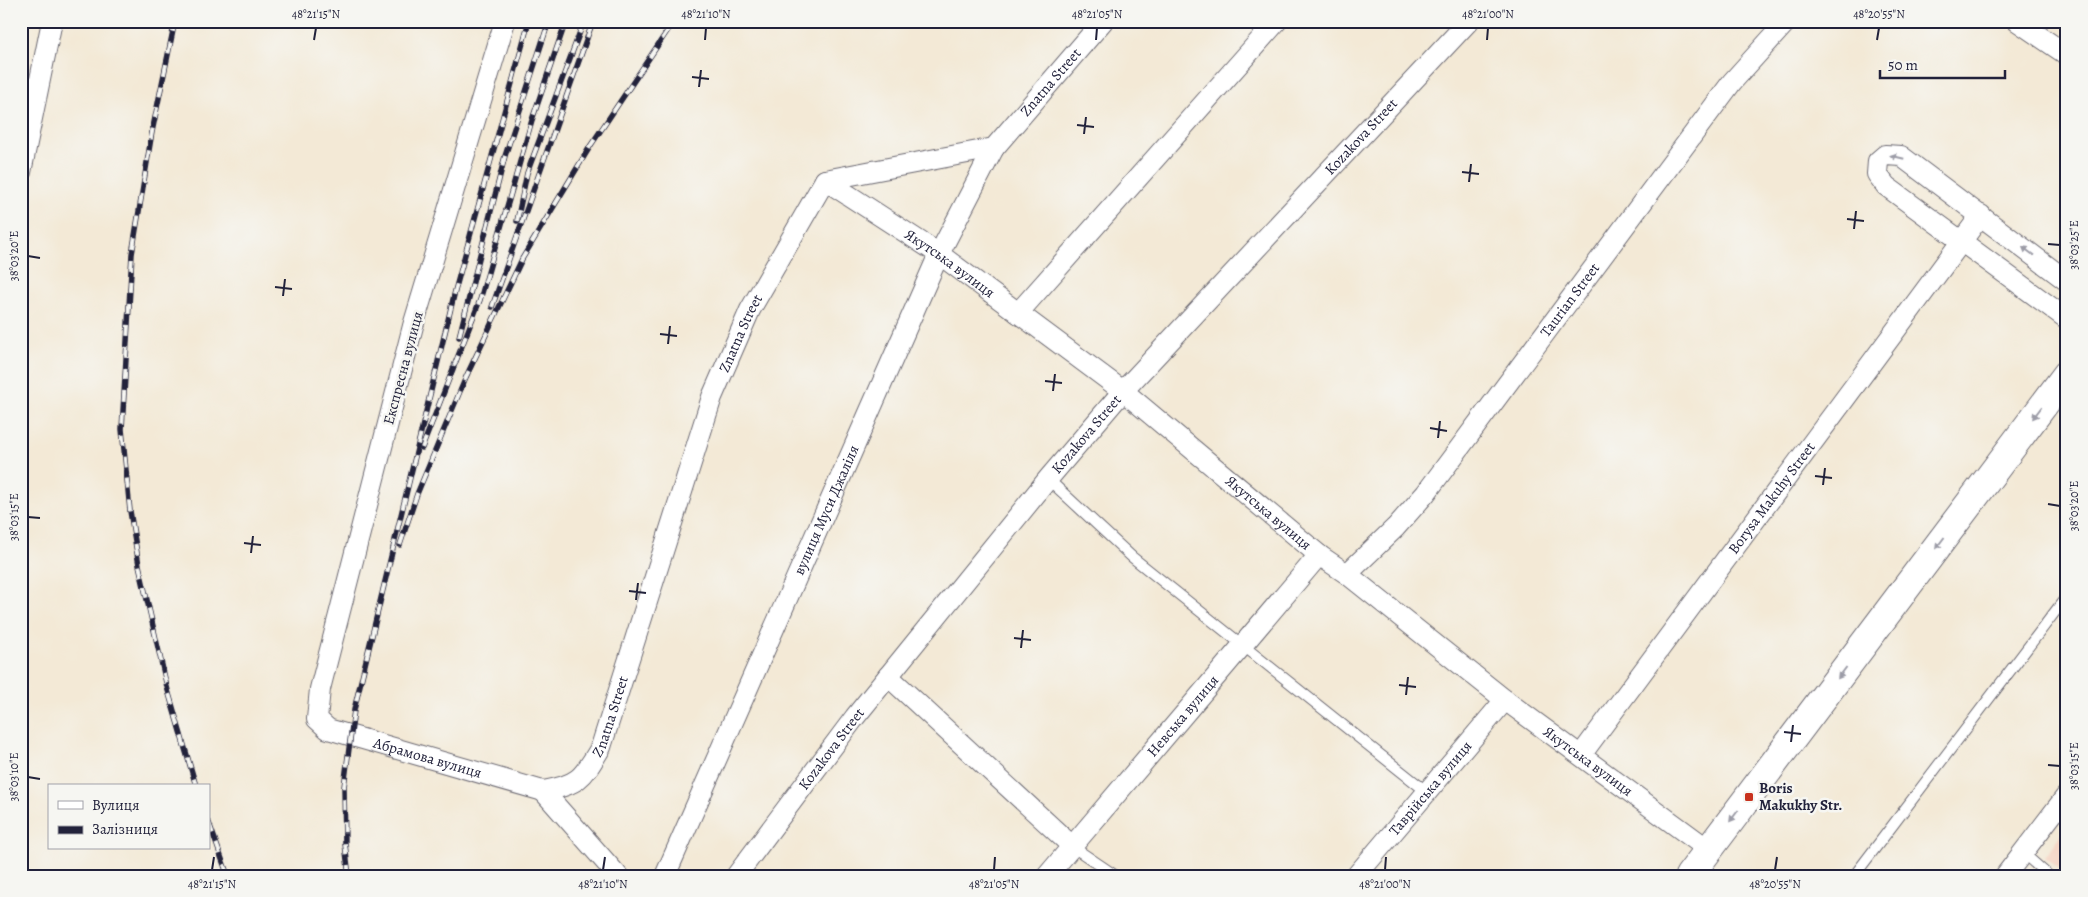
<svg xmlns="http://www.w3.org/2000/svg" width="2088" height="897" viewBox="0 0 2088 897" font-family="Alegreya,serif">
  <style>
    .built { fill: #f5d3c1 }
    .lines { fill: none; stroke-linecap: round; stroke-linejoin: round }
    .service-casing { stroke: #6b6871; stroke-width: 12 }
    .minor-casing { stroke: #6b6871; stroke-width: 22 }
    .secondary-casing { stroke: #6b6871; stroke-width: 30 }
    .service { stroke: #fff; stroke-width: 10 }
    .minor { stroke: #fff; stroke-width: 20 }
    .secondary { stroke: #fff; stroke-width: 28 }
    .rail-casing { stroke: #22223b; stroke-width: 5.5 }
    .rail { stroke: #f6f6f2; stroke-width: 4; stroke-dasharray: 11; stroke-linecap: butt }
    .oneway { fill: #9c9ca7 }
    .ticks { fill: none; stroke: #22223b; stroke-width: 2 }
    .poi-dot { fill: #c8321e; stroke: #f6f6f2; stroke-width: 2 }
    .labels { text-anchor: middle; stroke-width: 5; stroke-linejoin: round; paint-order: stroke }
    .street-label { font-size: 15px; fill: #22223b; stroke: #f6f6f2 }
    .poi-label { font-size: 15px; font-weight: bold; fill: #22223b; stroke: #f6f6f2; text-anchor: start }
    .neatline { fill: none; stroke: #22223b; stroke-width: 2 }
    .ticks-label { font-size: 12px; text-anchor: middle; fill: #22223b }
  </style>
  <rect width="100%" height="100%" fill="#f6f6f2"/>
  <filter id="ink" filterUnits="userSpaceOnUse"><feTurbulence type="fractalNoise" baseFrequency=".02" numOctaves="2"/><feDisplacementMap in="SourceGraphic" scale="10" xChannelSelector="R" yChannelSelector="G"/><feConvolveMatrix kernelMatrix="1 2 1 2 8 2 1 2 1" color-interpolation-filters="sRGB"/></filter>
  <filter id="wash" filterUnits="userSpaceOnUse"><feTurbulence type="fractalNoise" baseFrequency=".0096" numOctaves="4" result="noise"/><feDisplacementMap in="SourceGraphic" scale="20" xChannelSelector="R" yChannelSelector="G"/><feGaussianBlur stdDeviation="1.12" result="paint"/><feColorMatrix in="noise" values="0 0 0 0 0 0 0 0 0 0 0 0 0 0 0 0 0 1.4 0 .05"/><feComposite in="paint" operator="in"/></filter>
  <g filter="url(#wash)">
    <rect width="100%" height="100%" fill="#f3e9d6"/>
    <!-- built -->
    <polygon class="built" points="2067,827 2067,873 2045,857"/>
  </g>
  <g filter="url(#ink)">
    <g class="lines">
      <!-- service casing -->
      <g class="service-casing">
        <g id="service">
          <polyline points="1048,479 1132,557 1427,792"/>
          <polyline points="1073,847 1116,876"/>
          <polyline points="2023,853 2049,876"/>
          <polyline points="1854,876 2067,596"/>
        </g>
      </g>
      <!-- minor casing -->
      <g class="minor-casing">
        <g id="minor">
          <path id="s1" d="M505,21L413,326L320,689L317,719L328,729L543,791C580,785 583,777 601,747L712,397L750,310L825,180L994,148L1103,21"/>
          <polyline points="2017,21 2067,55"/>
          <polyline points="21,172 52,21"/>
          <path id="s2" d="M825,180L939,254L1123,391L1319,555L1347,574L1505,700L1709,850"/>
          <polyline points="2067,281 1901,156 1885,155 1878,161 1877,174 1886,186 2067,319"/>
          <polyline points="1018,313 1277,21"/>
          <path id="s3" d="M1347,574L1396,527L1426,493L1732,82L1787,21"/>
          <polyline points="888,676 1073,847"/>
          <path id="s4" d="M1581,755L1981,215"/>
          <polyline points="543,791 618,876"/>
          <path id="s5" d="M665,876L939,254L994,148"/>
          <path id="s6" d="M736,876L855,717L1048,479L1123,391L1469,21"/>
          <path id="s7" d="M1047,876L1319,555"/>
          <path id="s8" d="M1356,876L1505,700"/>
          <polyline points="2005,876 2067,795"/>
        </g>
      </g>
      <!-- secondary casing -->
      <g class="secondary-casing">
        <polyline id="secondary" points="1689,876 2067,374"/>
      </g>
      <!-- service -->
      <use href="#service" class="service"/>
      <!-- minor -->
      <use href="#minor" class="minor"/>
      <!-- secondary -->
      <use href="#secondary" class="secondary"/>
      <!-- rail casing -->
      <g class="rail-casing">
        <g id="rail">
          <polyline points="175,21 152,132 132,254 122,429 130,511 139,565 167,687 196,786"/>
          <polyline points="517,221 527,173 584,21"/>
          <polyline points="492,307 593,21"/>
          <polyline points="459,337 505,156 549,21"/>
          <polyline points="422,448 480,300 532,120 566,21"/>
          <polyline points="400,545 417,494 466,377 522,259 591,145 674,21"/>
          <polyline points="209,823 228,876"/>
          <polyline points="349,876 345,844 344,787 354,710 455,291 529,21"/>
        </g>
      </g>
      <!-- rail -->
      <use href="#rail" class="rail"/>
    </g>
    <!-- one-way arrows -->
    <defs><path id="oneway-solid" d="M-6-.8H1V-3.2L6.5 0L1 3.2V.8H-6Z" transform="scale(1.25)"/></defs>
    <g class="oneway">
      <use href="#oneway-solid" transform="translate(1897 157) rotate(-167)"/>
      <use href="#oneway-solid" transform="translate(2028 251) rotate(-143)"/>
      <use href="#oneway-solid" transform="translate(2037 413) rotate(127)"/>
      <use href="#oneway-solid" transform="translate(1940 543) rotate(127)"/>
      <use href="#oneway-solid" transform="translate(1842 673) rotate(127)"/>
      <use href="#oneway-solid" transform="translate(1734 816) rotate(127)"/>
    </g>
  </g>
  <!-- ticks -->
  <path class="ticks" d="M314,40L316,28M705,40L706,28M1096,40L1097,28M1487,40L1488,28M1877,40L1879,28M692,77L709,79M699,87L701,70M1077,125L1094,127M1084,134L1086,117M1462,172L1479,174M1469,182L1471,164M1847,219L1864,221M1854,229L1856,211M2048,244L2060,245M28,256L40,258M275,287L292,289M283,296L285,279M660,334L677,336M668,344L670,326M1045,381L1062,383M1053,391L1055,374M1430,428L1447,431M1438,438L1440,421M1815,476L1832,478M1823,485L1825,468M2048,504L2060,506M28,517L40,518M244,543L261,545M251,553L253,536M629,591L646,593M636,600L638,583M1014,638L1031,640M1021,648L1023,630M1399,685L1416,687M1406,695L1408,677M1784,732L1801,734M1791,742L1793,725M2048,765L2060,766M28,777L40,779M212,870L214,857M603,870L605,857M994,870L995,857M1385,870L1386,857M1775,870L1777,857"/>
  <!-- markers -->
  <rect class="poi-dot" x="1744" y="792" width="10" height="10" rx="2.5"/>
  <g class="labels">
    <!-- street labels -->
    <g class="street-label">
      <text dy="5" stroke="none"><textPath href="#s1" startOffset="1910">Znatna Street</textPath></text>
      <text dy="5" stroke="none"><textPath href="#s6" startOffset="969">Kozakova Street</textPath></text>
      <text dy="5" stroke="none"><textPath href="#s2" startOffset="150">Якутська вулиця</textPath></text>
      <text dy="5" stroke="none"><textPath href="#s3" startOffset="354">Taurian Street</textPath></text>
      <text dy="5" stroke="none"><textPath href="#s1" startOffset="1476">Znatna Street</textPath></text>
      <text transform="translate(403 368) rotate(-75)" y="5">Експресна вулиця</text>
      <text dy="5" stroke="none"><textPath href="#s6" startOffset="564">Kozakova Street</textPath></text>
      <text dy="5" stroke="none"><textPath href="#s4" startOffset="320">Borysa Makuhy Street</textPath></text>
      <text dy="5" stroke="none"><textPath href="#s5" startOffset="400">вулиця Муси Джаліля</textPath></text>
      <text dy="5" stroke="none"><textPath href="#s2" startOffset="555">Якутська вулиця</textPath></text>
      <text dy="5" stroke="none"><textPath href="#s1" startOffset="1071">Znatna Street</textPath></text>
      <text dy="5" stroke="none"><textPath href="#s7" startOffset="210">Невська вулиця</textPath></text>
      <text dy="5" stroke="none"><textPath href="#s6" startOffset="159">Kozakova Street</textPath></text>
      <text dy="5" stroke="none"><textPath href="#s1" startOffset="842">Абрамова вулиця</textPath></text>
      <text dy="5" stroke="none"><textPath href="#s2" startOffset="960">Якутська вулиця</textPath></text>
      <text dy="5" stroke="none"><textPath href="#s8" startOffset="115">Таврійська вулиця</textPath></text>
    </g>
    <!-- poi labels -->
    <g class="poi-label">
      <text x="1759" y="793">Boris<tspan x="1759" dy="17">Makukhy Str.</tspan></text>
    </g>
  </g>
  <!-- margin -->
  <rect width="2088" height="897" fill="none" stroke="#f6f6f2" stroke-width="55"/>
  <!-- legend -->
  <rect x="48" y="784" width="162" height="65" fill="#f6f6f2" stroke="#a1a1a9"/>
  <rect x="58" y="801" width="25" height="8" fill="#ffffff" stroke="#a1a1a9"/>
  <text x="92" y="810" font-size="15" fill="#22223b">Вулиця</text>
  <rect x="58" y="826" width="25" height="8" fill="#22223b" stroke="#a1a1a9"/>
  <text x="92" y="834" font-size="15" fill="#22223b">Залізниця</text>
  <!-- scale -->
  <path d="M1880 70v8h125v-8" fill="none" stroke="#22223b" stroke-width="2.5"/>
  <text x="1888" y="70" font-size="15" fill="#22223b" stroke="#f6f6f2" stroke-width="4" paint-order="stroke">50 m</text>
  <rect x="28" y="28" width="2032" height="842" class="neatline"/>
  <g class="ticks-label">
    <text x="316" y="18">48°21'15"N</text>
    <text x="706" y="18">48°21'10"N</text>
    <text x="1097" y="18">48°21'05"N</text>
    <text x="1488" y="18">48°21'00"N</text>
    <text x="1879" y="18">48°20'55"N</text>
    <text transform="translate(2074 245) rotate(-90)" y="4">38°03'25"E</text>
    <text transform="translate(14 256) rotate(-90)" y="4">38°03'20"E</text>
    <text transform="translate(2074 506) rotate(-90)" y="4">38°03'20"E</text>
    <text transform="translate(14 517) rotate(-90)" y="4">38°03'15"E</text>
    <text transform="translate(2074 766) rotate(-90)" y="4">38°03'15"E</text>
    <text transform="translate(14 777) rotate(-90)" y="4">38°03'10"E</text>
    <text x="212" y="888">48°21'15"N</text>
    <text x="603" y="888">48°21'10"N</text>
    <text x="994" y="888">48°21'05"N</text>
    <text x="1385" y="888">48°21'00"N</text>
    <text x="1775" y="888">48°20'55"N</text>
  </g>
</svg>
